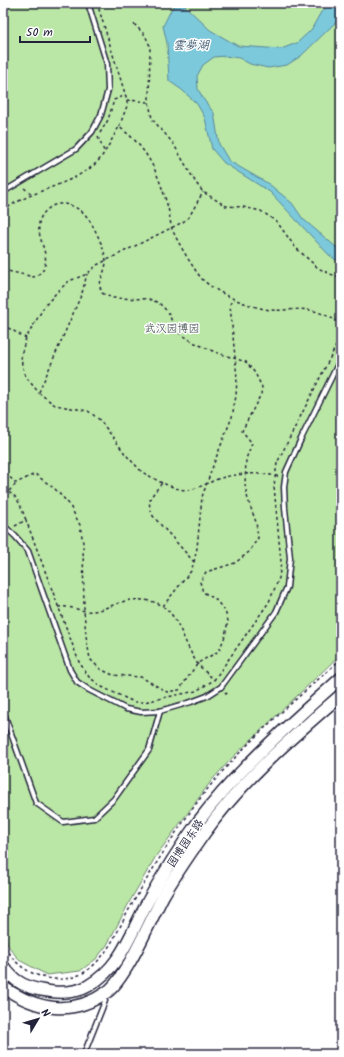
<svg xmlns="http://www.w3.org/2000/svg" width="344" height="1057" viewBox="0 0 344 1057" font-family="Kalam,'LXGW WenKai TC',sans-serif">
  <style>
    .green { fill: #bae7a5; stroke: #6e8470 }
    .water { fill: #7cc9db; stroke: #58869b }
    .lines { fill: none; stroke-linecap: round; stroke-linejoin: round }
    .service-casing { stroke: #22223b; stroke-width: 7 }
    .secondary-casing { stroke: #22223b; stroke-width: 14 }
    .path { stroke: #22223b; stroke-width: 1.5; stroke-dasharray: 3 3; stroke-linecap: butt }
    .service { stroke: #fff; stroke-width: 4 }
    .secondary { stroke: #fff; stroke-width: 11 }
    .labels { text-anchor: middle; stroke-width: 3; stroke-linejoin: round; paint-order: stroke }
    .park-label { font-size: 11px; fill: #505d5b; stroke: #fff }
    .street-label { font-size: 11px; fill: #22223b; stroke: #fff }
    .water-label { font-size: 12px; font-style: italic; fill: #425c73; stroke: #fff }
  </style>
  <rect width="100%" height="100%" fill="#fff"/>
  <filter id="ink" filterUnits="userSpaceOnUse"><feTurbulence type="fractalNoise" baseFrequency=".025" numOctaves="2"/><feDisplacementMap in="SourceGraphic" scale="8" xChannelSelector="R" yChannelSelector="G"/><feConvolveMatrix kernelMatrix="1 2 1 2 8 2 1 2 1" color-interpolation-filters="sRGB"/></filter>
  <g filter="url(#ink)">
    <!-- green -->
    <polygon class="green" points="3,3 341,3 341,654 232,758 212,780 156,856 130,901 107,945 96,959 80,971 47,975 19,960 9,947 3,932"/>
    <!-- water -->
    <polygon class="water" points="336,3 341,3 341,20 335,23 301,56 287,65 268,68 250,64 239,58 225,56 214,57 203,65 197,76 198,89 204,100 214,113 219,144 229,161 269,184 292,203 303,219 336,247 341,248 341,260 336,260 329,255 270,192 224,163 212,149 205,118 197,104 182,90 169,81 167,43 163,26 173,6 183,4 210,30 238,46 281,49 297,43 311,30 321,12 328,6"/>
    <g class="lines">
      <!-- service casing -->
      <g class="service-casing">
        <g id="service">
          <polyline points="3,192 76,149 92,132 101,115 108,90 107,64 88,3"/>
          <polyline points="3,525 15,536 28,551 70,670 77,682 89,690 126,709 141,712 160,711 191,702 207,696 221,687 276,612 287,587 290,558 285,508 284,487 286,472 301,439 341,358"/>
          <polyline points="3,711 36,803 63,822 94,818 114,799 149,750 160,711"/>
          <polyline points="84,1054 105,1001 102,996"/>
        </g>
      </g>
      <!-- secondary casing -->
      <g class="secondary-casing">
        <g id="secondary">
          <path d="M3,966C7,971 11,976 16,980C32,992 70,997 88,986C122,966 130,934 148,901C163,874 180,847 198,822C239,768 291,723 341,678"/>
          <path d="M3,987C37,1010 71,1017 107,992C126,979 151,919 163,896C175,875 189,855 203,835C242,780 290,739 341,695"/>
        </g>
      </g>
      <!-- path -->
      <g class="path">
        <polyline points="97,3 127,100 127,106 119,127"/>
        <polyline points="134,24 145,35 150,46 149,102 152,119 173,143 196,183 203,192 226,206 243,207 261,211 277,222 295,247 318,268 330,274 341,277"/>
        <polyline points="127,100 149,102"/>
        <polyline points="100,133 108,120 114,100 126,95"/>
        <polyline points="98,137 104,151"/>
        <polyline points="24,188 33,195"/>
        <path d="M3,211C30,190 67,187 94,165C104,157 112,138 119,127C148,147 159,175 168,208C170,215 170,223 172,229C177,241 194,270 202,279C216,293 251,308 271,310C284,311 297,308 310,310C321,312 331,318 341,323"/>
        <path d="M3,270L34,277C37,275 41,273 43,270C54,251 24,227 49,208C60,199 79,206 87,217C94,226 105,249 106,261C106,270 101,276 100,285C100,287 101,291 102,293L112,298L149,299L159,303L168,312L176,331L195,343L215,352L246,362L255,373L262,387L261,394L242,431L252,443L246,459L245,485L248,500L256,522L258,538L249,552L235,563L206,572L200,582L203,592L215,599L225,611L228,621L225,636L219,651L198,663L179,690L167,692L141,677L113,675L100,669L90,659L86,636L84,610L83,543L80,525L69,504L55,489L35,474L16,483L3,471"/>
        <polyline points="3,325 26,338"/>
        <polyline points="39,392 82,293 87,274"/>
        <polyline points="162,483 142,472 126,455 100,420 88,411 55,405 39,393 26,377 22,365 21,355 26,338 44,307 57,292 69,281 87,274 97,265 183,222 189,217 203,192"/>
        <path d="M3,491C18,492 21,508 26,520"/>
        <polyline points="9,491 16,484"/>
        <polyline points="15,526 26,520 79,662 89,677 102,687 134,702 144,702 196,691 214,680 269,602 279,578 281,562 274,486 277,463 341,336"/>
        <polyline points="194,562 197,548 202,497 214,463 232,417 236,396 237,378 230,305 232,299"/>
        <path d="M163,606L191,571L194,562L153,516C145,499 152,496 162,483C171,486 182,492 192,489C202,487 211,481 221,478C239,473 261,472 280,477"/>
        <path d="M58,607C71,605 82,613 94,611C106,609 118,602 130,600C179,596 176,631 197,663C202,669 209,675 214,680"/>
        <polyline points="225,692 229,696"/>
        <path d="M3,942C14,972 54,989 83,973C110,957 119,925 135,899C155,865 175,832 199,800C239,747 292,703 341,659"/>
      </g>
      <!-- service -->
      <use href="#service" class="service"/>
      <!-- secondary -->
      <use href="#secondary" class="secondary"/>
    </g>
  </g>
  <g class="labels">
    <!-- park labels -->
    <g class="park-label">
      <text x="172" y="332">武汉园博园</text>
    </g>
    <!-- street labels -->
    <g class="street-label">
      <text transform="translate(185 843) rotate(-56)" y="4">园博园东路</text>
    </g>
    <!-- water labels -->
    <g class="water-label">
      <text x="191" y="49">雲夢湖</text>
    </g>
  </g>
  <!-- margin -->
  <rect width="344" height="1057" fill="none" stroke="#fff" stroke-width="16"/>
  <rect x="8" y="8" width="328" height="1041" fill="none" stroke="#22223b" stroke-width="1.5" filter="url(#ink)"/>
  <!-- north arrow -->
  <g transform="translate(38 1019) rotate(52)" stroke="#ffffff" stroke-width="3" paint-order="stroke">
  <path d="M0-3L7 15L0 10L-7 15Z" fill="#22223b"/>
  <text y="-6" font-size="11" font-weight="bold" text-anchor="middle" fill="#22223b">N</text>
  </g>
  <!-- scale -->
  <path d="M20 36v6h70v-6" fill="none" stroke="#22223b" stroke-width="2"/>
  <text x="26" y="36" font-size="12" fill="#22223b" stroke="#ffffff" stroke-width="3" paint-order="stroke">50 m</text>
</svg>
